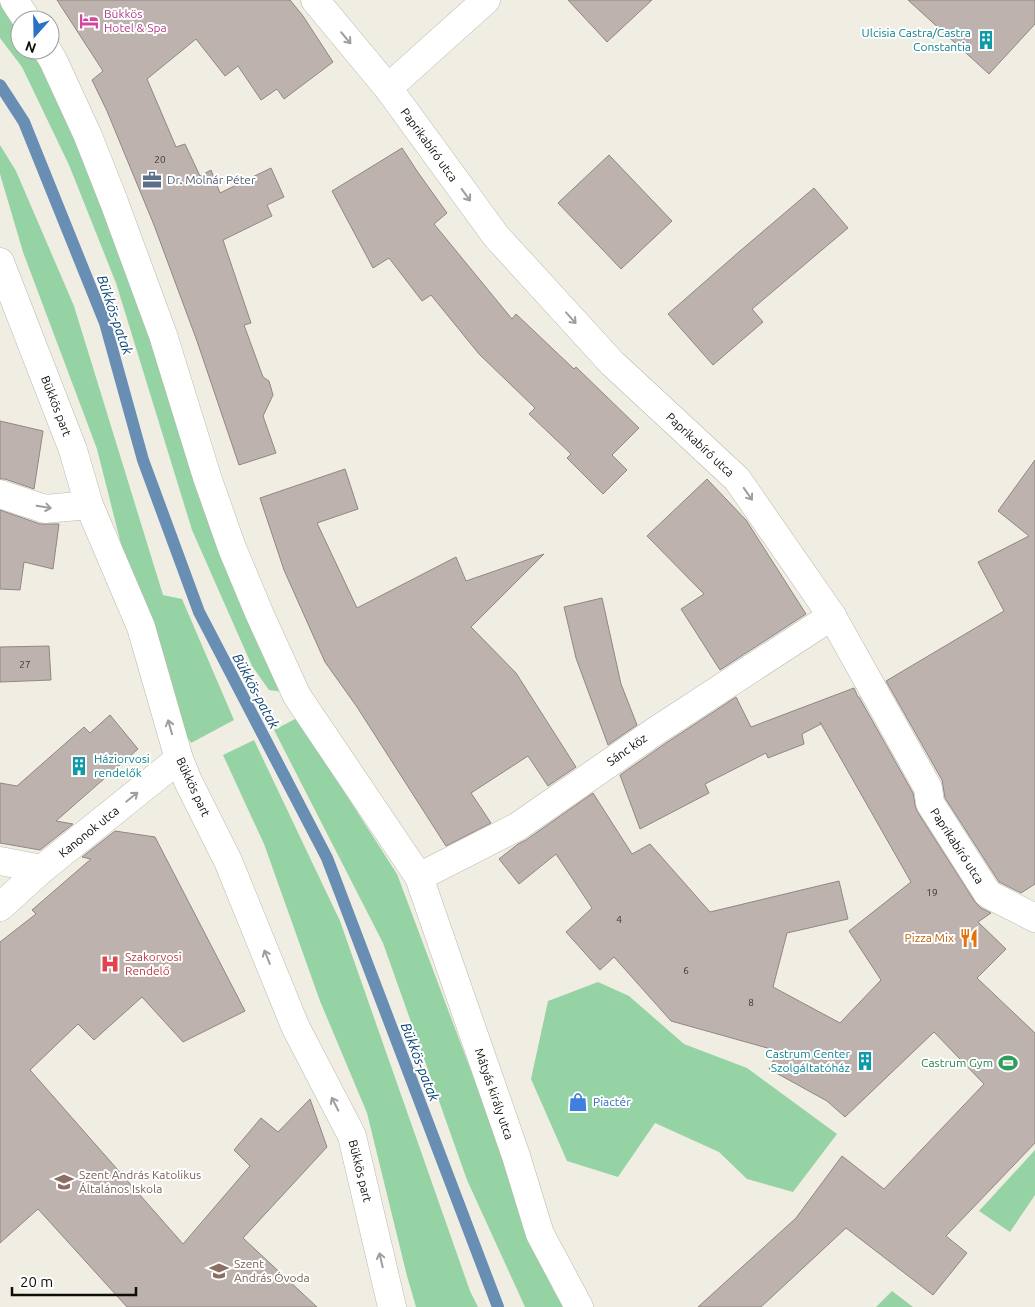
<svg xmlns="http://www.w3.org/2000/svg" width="1035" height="1307" viewBox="0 0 1035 1307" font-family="Ubuntu,sans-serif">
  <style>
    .green { fill: #95d3a4 }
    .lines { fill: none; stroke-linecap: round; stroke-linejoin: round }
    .stream { stroke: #698eb4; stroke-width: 12 }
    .building { fill: #beb2ae; stroke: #918683 }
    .pedestrian-casing { stroke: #bab8ad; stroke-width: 29 }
    .minor-casing { stroke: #bab8ad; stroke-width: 29 }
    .pedestrian { stroke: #fff; stroke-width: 28 }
    .minor { stroke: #fff; stroke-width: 28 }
    .oneway { stroke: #9f9e9d }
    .labels { text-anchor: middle; stroke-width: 4; stroke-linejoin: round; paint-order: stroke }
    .number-label { font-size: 10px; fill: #3a3632 }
    .hotel-label { font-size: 12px; fill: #b23c85; stroke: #fff; text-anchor: start }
    .culture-label { font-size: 12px; fill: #0d838f; stroke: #fff; text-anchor: end }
    .street-label { font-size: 12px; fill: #0e0d09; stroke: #fff }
    .service-label { font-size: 12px; fill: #4e5e75; stroke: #fff; text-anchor: start }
    .food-label { font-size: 12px; fill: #c56008; stroke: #fff; text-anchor: end }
    .health-label { font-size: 12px; fill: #be3a42; stroke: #fff; text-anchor: start }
    .leisure-label { font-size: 12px; fill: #27864d; stroke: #fff; text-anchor: end }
    .shop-label { font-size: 12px; fill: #366cbe; stroke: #fff; text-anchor: start }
    .education-label { font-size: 12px; fill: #785e54; stroke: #fff; text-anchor: start }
    .water-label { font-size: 14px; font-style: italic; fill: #0a4577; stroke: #fff }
  </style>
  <rect width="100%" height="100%" fill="#f0eee3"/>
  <!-- green -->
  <g class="green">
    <polygon points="0,0 2,0 20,28 20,50 34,50 69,111 284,692 269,690 252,666 192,530 116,283 69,165 22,67 0,38"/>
    <polygon points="0,145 16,171 74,306 163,595 182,599 234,720 191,743 172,714 121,544 97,449 23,252 0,174"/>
    <polygon points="297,718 397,874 553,1289 563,1307 525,1307 467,1180 383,943 274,730"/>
    <polygon points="254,740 340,921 470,1291 478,1307 416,1307 407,1276 367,1113 320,1001 264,844 223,755"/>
    <polygon points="598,982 629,996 684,1044 747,1068 837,1134 793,1192 747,1179 719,1152 655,1123 618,1177 567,1161 531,1079 548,1001"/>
    <polygon points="1035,1150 1035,1195 1010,1232 979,1211"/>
    <polygon points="892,1291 913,1307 876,1307"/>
  </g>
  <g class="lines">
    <!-- stream -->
    <polyline class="stream" points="0,85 24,122 105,323 143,460 199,612 327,858 498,1307"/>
  </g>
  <!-- building -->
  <g class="building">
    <polygon points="57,0 290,0 303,16 333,62 284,99 277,89 261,100 238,66 225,76 196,39 147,79 176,147 185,144 200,176 211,170 220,193 271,168 284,197 267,205 272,216 223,240 251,323 244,325 263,377 269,381 273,395 263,416 276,453 239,465 197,341 154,225 107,111 92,80 103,71"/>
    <polygon points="568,0 652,0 607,42"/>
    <polygon points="908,0 1035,0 1035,24 989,74"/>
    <polygon points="402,148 417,171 447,213 434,224 512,319 516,314 574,369 576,367 639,428 612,455 627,470 603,494 567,458 571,454 529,414 535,408 479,354 431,295 422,301 389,258 373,268 332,191"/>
    <polygon points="609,155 672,221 621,269 558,203"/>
    <polygon points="814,188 848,228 752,309 763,322 713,365 668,314 740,251"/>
    <polygon points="0,421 43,431 34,489 5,479 0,479"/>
    <polygon points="1035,460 1035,884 1021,893 999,882 945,798 942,780 886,681 1004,611 978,562 1029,536 998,511"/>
    <polygon points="345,469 358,509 317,523 357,608 456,557 466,581 544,554 471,627 516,673 576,767 548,786 528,756 471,793 491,823 446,846 357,707 325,662 284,570 260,498"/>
    <polygon points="707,479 746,520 806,614 720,670 681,609 704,594 647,536"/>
    <polygon points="0,510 40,524 59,524 53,569 24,562 20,590 0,589"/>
    <polygon points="602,598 621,684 637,725 608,745 576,658 564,607"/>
    <polygon points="49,646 51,680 0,682 0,647"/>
    <polygon points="854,688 858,697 859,697 913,793 915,805 917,811 975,902 981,908 991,913 978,922 1006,949 977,978 1035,1033 1035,1143 946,1236 967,1253 933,1295 846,1228 761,1307 698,1307 796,1218 842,1156 884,1189 984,1084 934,1032 845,1117 827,1101 769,1069 778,1051 671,1021 614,957 600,970 566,932 592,908 556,854 519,884 499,859 518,844 526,840 593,793 632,854 650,844 710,912 839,881 848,919 787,933 773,987 840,1023 881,980 849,931 911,882 820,722 821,724 802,734 804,744 768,758 766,753 705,784 709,793 640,829 620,775 666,743 736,697 751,727"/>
    <polygon points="110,715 138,749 56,821 73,824 40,850 0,843 0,783 17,786 84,727 90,733"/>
    <polygon points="115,831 155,837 245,1011 183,1042 142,997 94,1040 78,1024 30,1070 183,1244 250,1166 234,1150 261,1118 278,1132 310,1099 327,1147 243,1238 317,1307 127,1307 38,1209 0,1243 0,942 36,914 32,910 91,859 82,857"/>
  </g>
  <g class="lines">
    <!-- pedestrian casing -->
    <g class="pedestrian-casing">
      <polyline id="pedestrian" points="419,877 517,827 657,730 832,616"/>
    </g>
    <!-- minor casing -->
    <g class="minor-casing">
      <g id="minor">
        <polyline points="14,0 27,20"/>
        <polyline points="315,0 388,88 496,236 612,363 737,479 832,616 928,788 930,803 988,894 1035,918"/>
        <polyline points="47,50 53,60 88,136 114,202 163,335 207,477 232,548 260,615 297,696 419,877 516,1156 540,1234 579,1307"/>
        <polyline points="388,88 486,0"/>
        <polyline points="0,262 73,450 89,505 141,627 179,759 188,781 228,861 295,1026 352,1136 392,1307"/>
        <polyline points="0,494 45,509 89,505"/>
        <polyline points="0,861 42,869"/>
        <polyline points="0,907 42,869 179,759"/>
      </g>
    </g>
    <!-- pedestrian -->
    <use href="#pedestrian" class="pedestrian"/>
    <!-- minor -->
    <use href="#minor" class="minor"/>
  </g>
  <!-- one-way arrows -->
  <defs><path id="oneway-shaft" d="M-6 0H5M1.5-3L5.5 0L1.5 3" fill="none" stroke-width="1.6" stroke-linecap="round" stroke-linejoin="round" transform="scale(1.25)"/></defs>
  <g class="oneway">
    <use href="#oneway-shaft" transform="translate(346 38) rotate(50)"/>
    <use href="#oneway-shaft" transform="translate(466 195) rotate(54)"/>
    <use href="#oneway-shaft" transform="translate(571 318) rotate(48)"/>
    <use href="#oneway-shaft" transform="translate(748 494) rotate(55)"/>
    <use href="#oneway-shaft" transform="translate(44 507) rotate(9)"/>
    <use href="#oneway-shaft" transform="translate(170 727) rotate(-106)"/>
    <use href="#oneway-shaft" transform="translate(132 797) rotate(-39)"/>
    <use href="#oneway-shaft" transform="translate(267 957) rotate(-112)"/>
    <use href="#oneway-shaft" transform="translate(335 1104) rotate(-117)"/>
    <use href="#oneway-shaft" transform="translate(381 1260) rotate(-103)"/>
  </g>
  <!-- icons -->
  <defs>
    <g id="hotel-bare" transform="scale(1.5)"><path d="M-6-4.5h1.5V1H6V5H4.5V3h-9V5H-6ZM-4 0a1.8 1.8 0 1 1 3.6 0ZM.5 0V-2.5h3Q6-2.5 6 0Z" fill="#d1479c" stroke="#fff" stroke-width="2.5" paint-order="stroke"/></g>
    <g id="building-bare" transform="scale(1.5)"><path d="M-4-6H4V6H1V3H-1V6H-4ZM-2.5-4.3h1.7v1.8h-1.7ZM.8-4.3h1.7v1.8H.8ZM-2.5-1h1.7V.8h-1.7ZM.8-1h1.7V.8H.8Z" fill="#0f9aa8" stroke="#fff" stroke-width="2.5" paint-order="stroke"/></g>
    <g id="office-bare" transform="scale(1.5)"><path d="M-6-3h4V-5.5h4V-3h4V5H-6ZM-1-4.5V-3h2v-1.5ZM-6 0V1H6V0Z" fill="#5c6f8a" stroke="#fff" stroke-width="2.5" paint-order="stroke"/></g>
    <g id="restaurant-bare" transform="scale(1.5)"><path d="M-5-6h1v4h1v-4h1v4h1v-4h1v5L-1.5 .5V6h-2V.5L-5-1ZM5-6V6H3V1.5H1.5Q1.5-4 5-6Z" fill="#e8710a" stroke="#fff" stroke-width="2.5" paint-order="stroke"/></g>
    <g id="hospital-bare" transform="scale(1.5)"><path d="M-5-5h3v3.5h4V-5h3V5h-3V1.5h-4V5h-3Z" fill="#e0444e" stroke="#fff" stroke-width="2.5" paint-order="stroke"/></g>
    <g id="stadium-bare" transform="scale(1.5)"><path d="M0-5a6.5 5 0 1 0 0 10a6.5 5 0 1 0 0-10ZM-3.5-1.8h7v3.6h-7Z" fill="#2e9e5b" stroke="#fff" stroke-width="2.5" paint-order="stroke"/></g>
    <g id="shop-bare" transform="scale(1.5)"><path d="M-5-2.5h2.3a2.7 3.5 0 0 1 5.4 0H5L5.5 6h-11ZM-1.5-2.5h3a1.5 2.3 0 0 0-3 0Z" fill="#3f7fe0" stroke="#fff" stroke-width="2.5" paint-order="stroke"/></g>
    <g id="school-bare" transform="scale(1.5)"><path d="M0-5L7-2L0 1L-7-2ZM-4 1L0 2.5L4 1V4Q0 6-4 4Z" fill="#8d6e63" stroke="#fff" stroke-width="2.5" paint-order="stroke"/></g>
  </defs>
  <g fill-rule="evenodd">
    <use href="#hotel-bare" x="89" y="21"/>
    <use href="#building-bare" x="986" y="40"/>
    <use href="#office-bare" x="152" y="180"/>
    <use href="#building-bare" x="79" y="766"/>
    <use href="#restaurant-bare" x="969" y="938"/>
    <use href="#hospital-bare" x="110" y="964"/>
    <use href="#building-bare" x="865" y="1061"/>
    <use href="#stadium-bare" x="1008" y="1063"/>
    <use href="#shop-bare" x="578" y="1102"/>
    <use href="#school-bare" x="64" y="1182"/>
    <use href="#school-bare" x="219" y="1271"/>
  </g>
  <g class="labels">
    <!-- number labels -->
    <g class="number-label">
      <text x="160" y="163">20</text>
      <text x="25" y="668">27</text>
      <text x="932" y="896">19</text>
      <text x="619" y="923">4</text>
      <text x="686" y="974">6</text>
      <text x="751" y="1006">8</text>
    </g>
    <!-- hotel labels -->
    <g class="hotel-label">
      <text x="104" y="18">Bükkös<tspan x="104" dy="14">Hotel &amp; Spa</tspan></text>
    </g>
    <!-- culture labels -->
    <g class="culture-label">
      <text x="971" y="37">Ulcisia Castra/Castra<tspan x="971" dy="14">Constantia</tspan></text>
      <text x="94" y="763" text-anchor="start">Háziorvosi<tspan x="94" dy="14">rendelők</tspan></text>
      <text x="850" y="1058">Castrum Center<tspan x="850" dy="14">Szolgáltatóház</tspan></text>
    </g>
    <!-- street labels -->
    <g class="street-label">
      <text transform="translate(429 145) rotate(54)" y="4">Paprikabíró utca</text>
      <text transform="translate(56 406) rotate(69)" y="4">Bükkös part</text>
      <text transform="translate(700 445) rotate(43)" y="4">Paprikabíró utca</text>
      <text transform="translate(627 750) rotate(-35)" y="4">Sánc köz</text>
      <text transform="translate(193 787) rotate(65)" y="4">Bükkös part</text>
      <text transform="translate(89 832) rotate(-39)" y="4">Kanonok utca</text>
      <text transform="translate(957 846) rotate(57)" y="4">Paprikabíró utca</text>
      <text transform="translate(494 1094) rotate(71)" y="4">Mátyás király utca</text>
      <text transform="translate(360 1171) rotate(76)" y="4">Bükkös part</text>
    </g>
    <!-- service labels -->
    <g class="service-label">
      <text x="167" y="184">Dr. Molnár Péter</text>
    </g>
    <!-- food labels -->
    <g class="food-label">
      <text x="954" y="942">Pizza Mix</text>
    </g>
    <!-- health labels -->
    <g class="health-label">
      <text x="125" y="961">Szakorvosi<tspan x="125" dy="14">Rendelő</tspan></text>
    </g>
    <!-- leisure labels -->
    <g class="leisure-label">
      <text x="993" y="1067">Castrum Gym</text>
    </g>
    <!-- shop labels -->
    <g class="shop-label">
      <text x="593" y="1106">Piactér</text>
    </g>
    <!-- education labels -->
    <g class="education-label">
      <text x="79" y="1179">Szent András Katolikus<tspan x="79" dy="14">Általános Iskola</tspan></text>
      <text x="234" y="1268">Szent<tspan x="234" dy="14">András Óvoda</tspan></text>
    </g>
    <!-- water labels -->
    <g class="water-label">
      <text transform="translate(115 315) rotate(71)" y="5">Bükkös-patak</text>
      <text transform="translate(256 691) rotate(62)" y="5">Bükkös-patak</text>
      <text transform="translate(420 1062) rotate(69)" y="5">Bükkös-patak</text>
    </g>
  </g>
  <!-- north arrow -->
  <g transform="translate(35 35) rotate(200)"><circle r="24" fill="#ffffff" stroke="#9f9e9d"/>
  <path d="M0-4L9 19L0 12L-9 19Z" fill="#2a72c2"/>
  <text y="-8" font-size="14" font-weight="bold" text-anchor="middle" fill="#0e0d09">N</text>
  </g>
  <!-- scale -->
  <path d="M12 1287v8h124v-8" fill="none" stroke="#0e0d09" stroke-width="2.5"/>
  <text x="20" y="1287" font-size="15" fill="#0e0d09" stroke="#ffffff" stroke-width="4" paint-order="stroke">20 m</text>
</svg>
